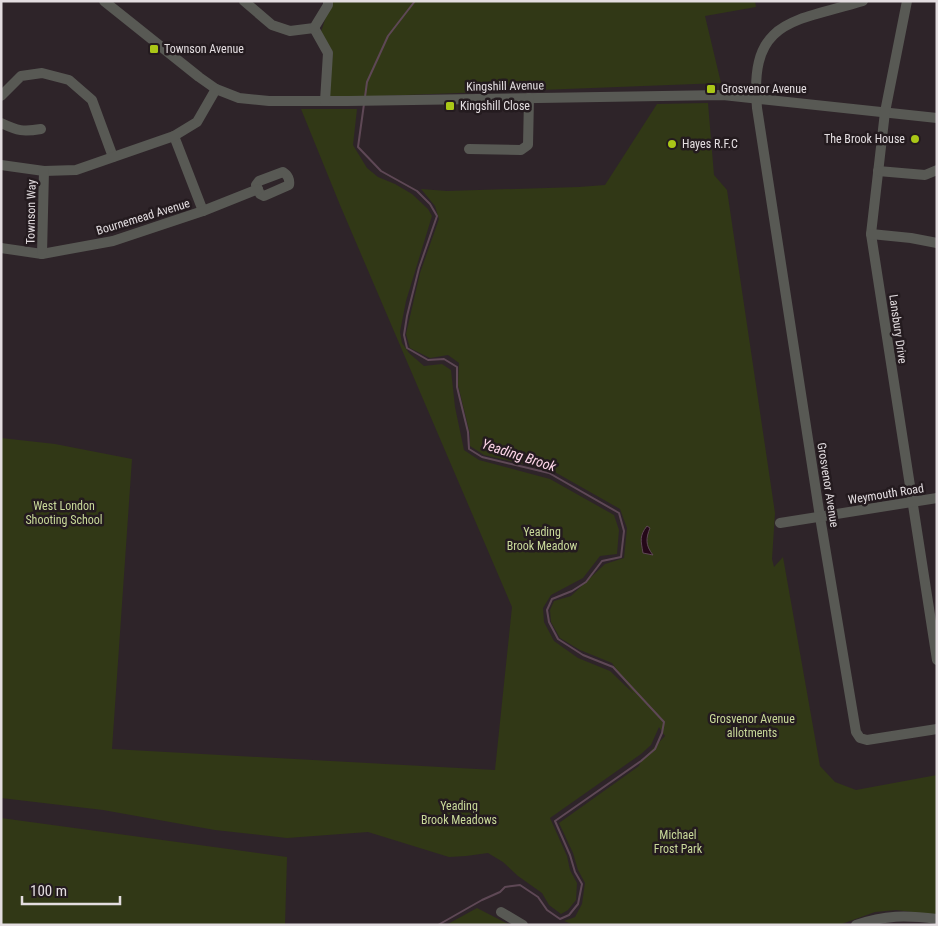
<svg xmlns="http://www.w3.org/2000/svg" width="938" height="926" viewBox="0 0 938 926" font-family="'Roboto Condensed',sans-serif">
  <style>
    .green { fill: #313816 }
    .water { fill: #250819; stroke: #5e4855 }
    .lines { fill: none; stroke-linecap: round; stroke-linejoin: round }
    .stream { stroke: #5e4855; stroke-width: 2 }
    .minor { stroke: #585954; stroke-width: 10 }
    .poi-dot { fill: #aac717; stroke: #241b1f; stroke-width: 2 }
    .labels { text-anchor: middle; stroke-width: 5; stroke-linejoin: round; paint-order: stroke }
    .poi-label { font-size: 12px; fill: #e3dde0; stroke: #241b1f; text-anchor: start }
    .street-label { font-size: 12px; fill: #e3dde0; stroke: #241b1f }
    .park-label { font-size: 12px; fill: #c9d99a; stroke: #241b1f }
    .water-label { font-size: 14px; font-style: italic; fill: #fdd5e8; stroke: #241b1f }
  </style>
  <rect width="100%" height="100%" fill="#2e2429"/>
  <!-- green -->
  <g class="green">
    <polygon points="331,1 755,1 756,7 705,16 721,83 328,98 333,52 321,32"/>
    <polygon points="708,103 714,175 727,190 775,513 772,559 774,567 783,557 820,766 835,782 856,790 937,775 937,915 896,910 875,912 839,925 574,925 564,921 575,917 582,904 585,883 578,870 573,853 559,823 639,766 641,761 665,736 659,727 651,745 641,754 550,818 567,856 570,870 577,883 576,900 568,910 561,914 549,905 542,893 518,876 503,862 488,853 466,856 449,857 368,832 287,838 215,830 103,810 1,798 1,438 55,444 132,459 112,749 495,770 512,607 340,205 301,109 357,109 353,145 367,168 378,177 395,184 412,194 428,209 432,216 406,301 400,332 402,343 409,353 424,366 442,364 451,370 455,407 464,450 479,460 550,479 614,515 619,530 617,554 600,556 583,578 551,595 543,608 544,622 554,641 578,658 610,671 633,693 612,663 580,650 560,638 551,622 550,610 554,601 571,596 605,564 624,558 627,528 620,509 553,471 484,455 470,446 470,434 458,385 459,363 448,355 430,358 410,348 406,334 420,273 439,219 435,206 421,189 447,191 579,187 605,185 657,104"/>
    <polygon points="1,818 287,857 285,925 1,925"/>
    <polygon points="477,908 510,925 446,925"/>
  </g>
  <!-- water -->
  <path class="water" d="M647,526L650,528C646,538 645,545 653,555L643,553C641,541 639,536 647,526Z"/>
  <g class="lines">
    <!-- stream -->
    <g class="stream">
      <polyline points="365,97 367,82 388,36 415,1"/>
      <polyline points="364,104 358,147 381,171 417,191 430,204 437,216 419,268 407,316 404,335 407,348 428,360 444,359 457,367 457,387 468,432 469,449 482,457 549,473 619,513 624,531 621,557 602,561 586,582 572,591 552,599 547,610 549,622 558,639 583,655 613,667 664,722 662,733 655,749 641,761 555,821 570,855 575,872 582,884 578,904 569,915 560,919 547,910 538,897 520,885 505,887 500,892 482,900 438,925"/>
    </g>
    <!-- minor -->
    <g class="minor">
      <polyline points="104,1 199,77 216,89 239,98 269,101 348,101 723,95 937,118"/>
      <polyline points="244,1 272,25 290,31 314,28"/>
      <path d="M863,1C793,22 749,19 757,108L820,517L856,732L860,738L867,740L937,729"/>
      <polyline points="907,1 885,112 871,234 937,660"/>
      <polyline points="314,28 328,53 325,101"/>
      <polyline points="314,28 328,5 328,1"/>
      <polyline points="1,96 21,76 42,73 69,80 92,100 113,157"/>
      <path d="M1,123C18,131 23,132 41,129"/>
      <polyline points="174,136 203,211"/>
      <polyline points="469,149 521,150 528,145 529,98"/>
      <polyline points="1,165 44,171 76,170 174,136 197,122 216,89"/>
      <polyline points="878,171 925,175 937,170"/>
      <path d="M283,172C288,175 290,180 289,185L264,196L260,194L256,185L259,181Z"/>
      <polyline points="871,234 911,238 937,243"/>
      <polyline points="1,248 42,254 113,241 203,211 258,189"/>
      <polyline points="42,254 44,171"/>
      <polyline points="780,523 937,498"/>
      <polyline points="501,912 523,925"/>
      <path d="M856,925C885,915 906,915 937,919"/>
    </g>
  </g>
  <!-- markers -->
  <g class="poi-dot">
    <rect x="149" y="44" width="10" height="10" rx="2.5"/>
    <rect x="706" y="84" width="10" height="10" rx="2.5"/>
    <rect x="445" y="101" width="10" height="10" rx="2.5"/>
    <circle cx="915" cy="139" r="5"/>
    <circle cx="672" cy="144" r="5"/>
  </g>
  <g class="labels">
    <!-- poi labels -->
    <g class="poi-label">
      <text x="164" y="53">Townson Avenue</text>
      <text x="721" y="93">Grosvenor Avenue</text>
      <text x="460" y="110">Kingshill Close</text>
      <text x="905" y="143" text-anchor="end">The Brook House</text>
      <text x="682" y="148">Hayes R.F.C</text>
    </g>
    <!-- street labels -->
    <g class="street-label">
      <text transform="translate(505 86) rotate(-1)" y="4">Kingshill Avenue</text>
      <text transform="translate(31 212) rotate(-89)" y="4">Townson Way</text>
      <text transform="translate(143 217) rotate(-17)" y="4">Bournemead Avenue</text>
      <text transform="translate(898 329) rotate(82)" y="4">Lansbury Drive</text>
      <text transform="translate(828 485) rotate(81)" y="4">Grosvenor Avenue</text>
      <text transform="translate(886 494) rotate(-9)" y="4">Weymouth Road</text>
    </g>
    <!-- park labels -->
    <g class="park-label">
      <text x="64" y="510">West London<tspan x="64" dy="14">Shooting School</tspan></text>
      <text x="542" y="536">Yeading<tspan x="542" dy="14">Brook Meadow</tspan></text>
      <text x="752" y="723">Grosvenor Avenue<tspan x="752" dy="14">allotments</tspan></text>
      <text x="459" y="810">Yeading<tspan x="459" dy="14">Brook Meadows</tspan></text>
      <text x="678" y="839">Michael<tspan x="678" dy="14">Frost Park</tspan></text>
    </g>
    <!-- water labels -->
    <g class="water-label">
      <text transform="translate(519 455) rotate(18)" y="5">Yeading Brook</text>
    </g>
  </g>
  <!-- border -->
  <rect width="938" height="926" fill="none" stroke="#e3dde0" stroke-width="5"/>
  <!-- scale -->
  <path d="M22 896v8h98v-8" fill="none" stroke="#e3dde0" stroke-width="2.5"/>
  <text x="30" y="896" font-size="15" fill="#e3dde0" stroke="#241b1f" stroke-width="4" paint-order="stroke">100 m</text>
</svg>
